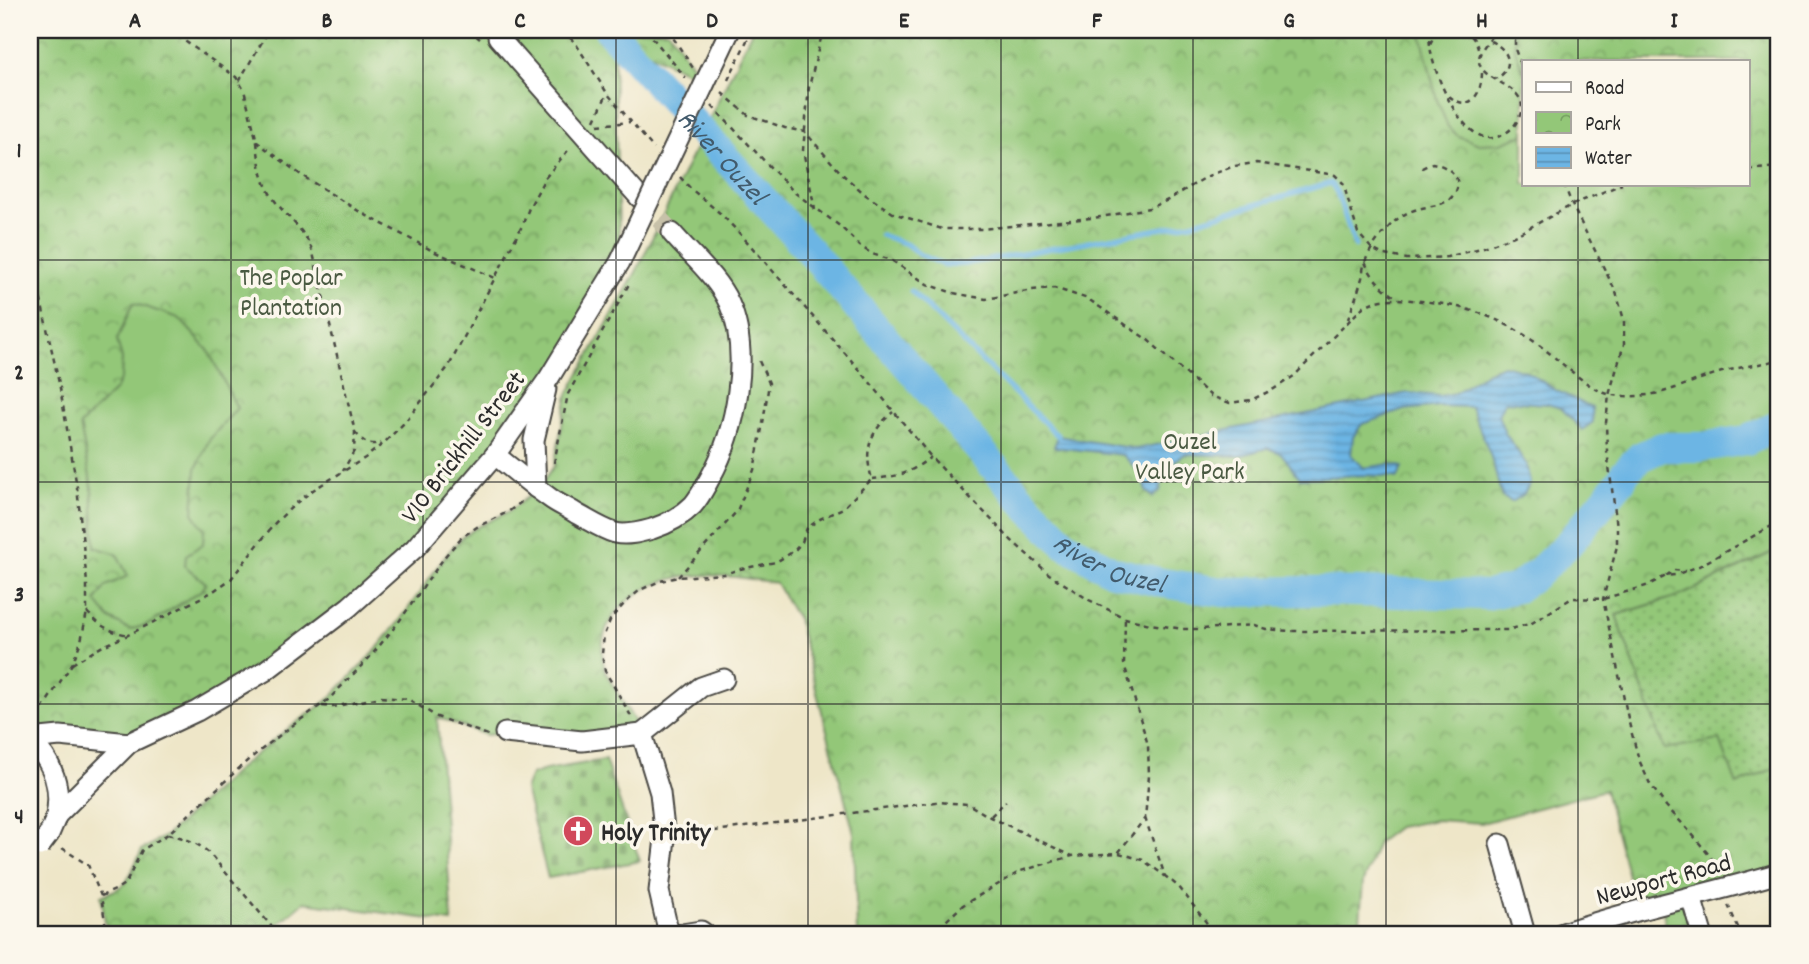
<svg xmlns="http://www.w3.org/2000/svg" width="1809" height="964" viewBox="0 0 1809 964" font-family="Dekko,sans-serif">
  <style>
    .grass { fill: url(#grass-dots); stroke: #5f7952; stroke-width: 2 }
    .cemetery { fill: url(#cemetery-stones); stroke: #5f7952; stroke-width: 2 }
    .park { fill: url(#park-crowns); stroke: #5f7952; stroke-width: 2; fill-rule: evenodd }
    .pitch { fill: #93c778; stroke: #5f7952; stroke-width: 2 }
    .water { fill: url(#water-rules); stroke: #4c7088; stroke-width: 2 }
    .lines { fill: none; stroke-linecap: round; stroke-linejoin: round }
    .stream { stroke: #6cb5e4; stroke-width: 5 }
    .river { stroke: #6cb5e4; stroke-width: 30 }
    .minor-tunnel { stroke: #c7c1a9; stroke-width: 19; stroke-dasharray: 19 10; stroke-linecap: butt }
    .minor-casing { stroke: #484743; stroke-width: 23 }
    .path { stroke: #484743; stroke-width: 2.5; stroke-dasharray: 5 5; stroke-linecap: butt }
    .minor { stroke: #fff; stroke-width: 19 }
    .minor-bridge-casing { stroke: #484743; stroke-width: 23; stroke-linecap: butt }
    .path-bridge { stroke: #484743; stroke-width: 2.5; stroke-dasharray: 5 5; stroke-linecap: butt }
    .minor-bridge { stroke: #fff; stroke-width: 19 }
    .grid { fill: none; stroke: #2b2b2b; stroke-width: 2; stroke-opacity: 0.55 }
    .labels { text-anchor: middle; stroke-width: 7; stroke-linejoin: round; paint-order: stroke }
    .park-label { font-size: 26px; fill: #4a5a42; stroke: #fbf7ec }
    .street-label { font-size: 26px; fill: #2b2b2b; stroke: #fbf7ec }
    .poi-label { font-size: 26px; font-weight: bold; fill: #2b2b2b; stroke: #fbf7ec; text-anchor: start }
    .water-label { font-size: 28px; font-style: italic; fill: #425b6c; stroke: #fbf7ec }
    .neatline { fill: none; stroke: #2b2b2b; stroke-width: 2.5 }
    .grid-label { font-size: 23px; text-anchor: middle; font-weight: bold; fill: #2b2b2b }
  </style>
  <defs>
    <pattern id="grass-dots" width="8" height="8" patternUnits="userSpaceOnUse" patternTransform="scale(1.75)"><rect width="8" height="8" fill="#93c778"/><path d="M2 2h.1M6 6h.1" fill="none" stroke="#78a263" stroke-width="1.8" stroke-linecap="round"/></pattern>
    <pattern id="cemetery-stones" width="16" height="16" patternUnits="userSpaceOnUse" patternTransform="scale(1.75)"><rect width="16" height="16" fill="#93c778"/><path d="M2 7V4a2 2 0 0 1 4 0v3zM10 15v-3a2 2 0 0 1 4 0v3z" fill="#78a263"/></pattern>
    <pattern id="park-crowns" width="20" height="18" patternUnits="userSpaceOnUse" patternTransform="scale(1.75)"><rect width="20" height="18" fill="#93c778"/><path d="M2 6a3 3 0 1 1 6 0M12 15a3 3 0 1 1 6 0" fill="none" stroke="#78a263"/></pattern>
    <pattern id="water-rules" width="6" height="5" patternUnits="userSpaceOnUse" patternTransform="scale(1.75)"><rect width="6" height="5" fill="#6cb5e4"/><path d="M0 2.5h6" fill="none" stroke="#5993b9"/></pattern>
  </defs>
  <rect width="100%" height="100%" fill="#fbf7ec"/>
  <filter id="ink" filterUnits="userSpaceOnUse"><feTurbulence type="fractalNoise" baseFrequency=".0143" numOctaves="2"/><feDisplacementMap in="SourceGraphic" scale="14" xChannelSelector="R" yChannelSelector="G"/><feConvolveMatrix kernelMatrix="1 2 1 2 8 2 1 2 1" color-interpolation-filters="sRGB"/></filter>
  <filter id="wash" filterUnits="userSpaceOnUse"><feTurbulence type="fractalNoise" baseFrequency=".00686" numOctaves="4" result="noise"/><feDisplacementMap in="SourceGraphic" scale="28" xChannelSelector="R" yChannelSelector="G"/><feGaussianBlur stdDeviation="1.57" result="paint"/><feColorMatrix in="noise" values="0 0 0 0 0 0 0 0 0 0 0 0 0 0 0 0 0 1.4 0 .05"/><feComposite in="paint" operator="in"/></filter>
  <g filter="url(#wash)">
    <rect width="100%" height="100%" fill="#eee6c8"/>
    <!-- grass -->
    <polygon class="grass" points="1779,549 1779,766 1737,786 1664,749 1616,615 1682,595"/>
    <!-- cemetery -->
    <polygon class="cemetery" points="605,760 640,861 548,878 525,789 531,775 545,770"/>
    <!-- park -->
    <g class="park">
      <polygon points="30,30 668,30 694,68 710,83 613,36 620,262 549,378 415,548 265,671 129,743 30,739"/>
      <path d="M752,30H1779V549L1682,595L1616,615L1664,749L1720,740L1737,785L1779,766V873L1692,897L1702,934H1667L1662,905L1637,910L1605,790L1482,823L1436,820L1398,827L1378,842L1363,882L1359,934H857L854,833L798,621L776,583C721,574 662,564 619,609C604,625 598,648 605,669C607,677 613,685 617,692C625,706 634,720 642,734L505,733L486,735L437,717L452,922L304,902L266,934H107L101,896L115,890L126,883L142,850L168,834L247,761L289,728L328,700L371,656L398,623L446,555L462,537L477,527L508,512L538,489L554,466L568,394L636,272ZM1524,61H1748V184H1524Z"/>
    </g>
    <!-- pitch -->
    <g class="pitch">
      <polygon points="1420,30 1515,30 1515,49 1524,74 1524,134 1501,143 1479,144 1458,136 1448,127 1437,100"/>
      <polygon points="133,303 179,318 208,350 237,408 209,440 196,469 193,513 204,529 203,544 186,555 185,566 206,583 203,589 149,624 130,630 110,619 96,601 106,586 128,576 117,554 95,547 92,487 80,425 115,390 121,378 122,359 117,340"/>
    </g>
    <!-- water -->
    <path class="water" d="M1503,365L1526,371L1557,391L1592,408L1593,422L1582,430L1561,408L1547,404L1505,401L1498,415L1505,433L1526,464L1530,483L1524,494L1512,502L1502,497L1491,457L1471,407L1440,406L1404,410L1362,424L1353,437L1351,455L1364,468L1390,464L1402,467L1398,478C1366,472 1332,478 1300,478L1281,453L1267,448L1239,456L1185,454L1166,467L1160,491L1153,497L1146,491L1141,474L1123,455L1054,447L1058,436L1136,449L1407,393L1440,396L1455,393L1486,373Z"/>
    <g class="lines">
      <!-- stream -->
      <g class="stream">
        <polyline points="881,235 906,244 919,254 944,265 965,264 1191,223 1331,183 1337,193 1355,246"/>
        <polyline points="911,291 1058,436"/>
      </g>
      <!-- river -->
      <path class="river" id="s1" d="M609,30L809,250L1026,504L1065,544L1112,571L1163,583L1223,592L1316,591L1487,595L1517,588L1539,572L1569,543L1622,479L1625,472L1640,457L1662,447H1701L1747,440L1779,425"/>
    </g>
  </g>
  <g filter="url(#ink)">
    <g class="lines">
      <!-- minor-tunnel -->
      <polyline class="minor-tunnel" points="640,198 672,233"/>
      <!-- minor casing -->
      <g class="minor-casing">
        <g id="minor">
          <polyline points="498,37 640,198"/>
          <path d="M495,455C513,469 531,485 550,498C558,504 568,508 577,514C590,521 602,529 615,533C627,536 641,532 652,529C667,524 682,516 693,505C700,497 705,487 710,478C736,432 752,353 729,303C718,278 690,254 672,233"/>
          <polyline points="536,488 534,440 546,389"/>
          <polyline points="505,733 582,741 642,734 660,793 665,838 659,891 669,934"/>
          <polyline points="642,734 701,687 724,679"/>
          <polyline points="30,739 60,736 129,743"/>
          <path d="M30,740C53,761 63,789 55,820"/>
          <polyline points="56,816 129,743 197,711 265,671 349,607 415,548 495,455 549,378 620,262"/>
          <polyline points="1500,844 1525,934"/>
          <polyline points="1691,897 1702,934"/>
          <polyline points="682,934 701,931 705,934"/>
          <path d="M1560,934C1632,909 1706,895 1779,873"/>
        </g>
      </g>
      <!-- path -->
      <g class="path">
        <polyline points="169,30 236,77 244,90 257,142 301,175 360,212 433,251 495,278"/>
        <polyline points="469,30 480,39"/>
        <polyline points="563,30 576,44 607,93 654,149"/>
        <polyline points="646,30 686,78"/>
        <polyline points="668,30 693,68"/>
        <path d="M1429,30C1429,39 1430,48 1432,57C1438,81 1462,142 1494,138C1502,136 1511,131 1516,123C1541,83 1476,85 1479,58C1481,47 1491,39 1495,30"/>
        <path d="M1463,30C1473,35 1477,43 1479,53"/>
        <polyline points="1515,30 1515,49 1524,74"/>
        <path d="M1490,41C1509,49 1516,67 1496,79"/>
        <polyline points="1430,44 1434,36 1440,30"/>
        <polyline points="239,81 269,30"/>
        <polyline points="722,93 748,115 785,128 805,132 842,174 866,195 893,213 942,229 982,229 1101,217 1149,208 1168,200 1208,176 1234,166 1256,163 1335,175 1343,183 1358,233 1372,249 1384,255 1407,259 1447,257 1481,248 1514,236 1572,205 1622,184"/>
        <path d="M1449,96C1471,114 1482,93 1482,72"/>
        <path d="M712,106L794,192L841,227L860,246L872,254L891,260L927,284L953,293L986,299L1032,290L1054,288L1088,299L1148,340L1211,396L1230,403L1251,400L1274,389L1294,376L1364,306C1385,296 1398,299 1421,301C1467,306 1501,317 1539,345C1557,358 1588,389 1608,394C1613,396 1619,395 1624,396C1663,398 1686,382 1722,372C1741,367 1760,364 1779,360"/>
        <polyline points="595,120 607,94"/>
        <polyline points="598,125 630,122"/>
        <path d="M257,142C259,161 261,179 271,195C284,216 306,229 313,253L355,432L354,451L343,471"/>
        <polyline points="1748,170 1779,167"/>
        <polyline points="680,177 691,189 721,214 743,237 864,375 931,457 1011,540 1049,574 1089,600 1125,618 1150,624 1183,629 1202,629 1254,625 1266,629 1289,631 1508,630 1532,623 1572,598 1603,599 1646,586 1666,576 1675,575 1699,566 1779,522"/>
        <polyline points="1564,184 1572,205 1616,292 1624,320 1624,344 1609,395 1606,423 1607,451 1617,527 1617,546 1603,599 1629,723 1639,760 1650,784 1666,806 1692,834 1713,860 1718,872"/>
        <polyline points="815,210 803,150 809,87 823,30"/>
        <polyline points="30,250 60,388 77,487 87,583 87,612 81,641 72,664 34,721"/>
        <path d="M1365,262C1372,278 1382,288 1397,298"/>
        <path d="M1348,319C1353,306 1358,292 1362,278C1363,273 1363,267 1365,262C1370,248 1383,232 1394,222C1400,216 1410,211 1418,209C1431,205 1448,207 1456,191C1463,175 1445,165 1432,163L1418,170"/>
        <path d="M355,432C363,442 368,446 381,443"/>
        <polyline points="554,463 568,394 629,284"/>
        <path d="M872,479C901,476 908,474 931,457"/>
        <polyline points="1666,576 1674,570 1685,571"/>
        <polyline points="678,577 737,511 754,470 763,423 769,383 759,361"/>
        <path d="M87,612C101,627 109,631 128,635"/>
        <polyline points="72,664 103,646 128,635 212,592 231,579 275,523 295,504 313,490 365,458 384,443 405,422 449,366 522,226 529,208 545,178 570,148"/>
        <polyline points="322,706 333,707 380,697 408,699 437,717 488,735"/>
        <path d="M631,716L605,671L602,654L604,635L611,618L625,603L640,590L660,581L678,577L724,574L740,569L776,562L794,551L802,542L807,528L820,519L843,508L872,479C863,449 870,432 893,412"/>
        <polyline points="991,816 1006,801"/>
        <polyline points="1145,818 1165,876 1179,887 1206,922 1213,934"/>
        <path d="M168,834C185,838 197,842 210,854L278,934"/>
        <polyline points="684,835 936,802 968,804 990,817 1072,856"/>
        <polyline points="62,848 88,865 101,896 107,934"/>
        <polyline points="1119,853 1143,860 1165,876"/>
        <polyline points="101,896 115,890 126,883 142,850 168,834 247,761 289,728 328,700 371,656 398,623 446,555 462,537 477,527 508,512 524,500"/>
        <polyline points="1728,905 1741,934"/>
        <polyline points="932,934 963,905 1021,871 1072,856 1118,853 1145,818 1149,776 1148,745 1124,664 1125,618"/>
      </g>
      <!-- minor -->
      <use href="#minor" class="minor"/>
      <!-- minor-bridge casing -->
      <g class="minor-bridge-casing">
        <g id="minor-bridge">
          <polyline points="620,262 730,30"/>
          <polyline points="40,846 49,834 55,820"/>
        </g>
      </g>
      <!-- path-bridge -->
      <polyline class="path-bridge" points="728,80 752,30"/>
      <!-- minor-bridge -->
      <use href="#minor-bridge" class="minor-bridge"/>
    </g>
  </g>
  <!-- grid -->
  <path class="grid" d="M231,30V934M423,30V934M616,30V934M808,30V934M1001,30V934M1193,30V934M1386,30V934M1578,30V61M1578,184V934M30,260H1779M30,482H1779M30,704H1779"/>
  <!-- icons -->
  <defs>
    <g id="church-disc" transform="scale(1.575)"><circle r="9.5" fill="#d1495b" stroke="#fbf7ec"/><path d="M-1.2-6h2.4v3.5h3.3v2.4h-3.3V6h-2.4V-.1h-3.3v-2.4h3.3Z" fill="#fff"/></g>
  </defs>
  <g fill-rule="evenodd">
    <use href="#church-disc" x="578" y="831"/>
  </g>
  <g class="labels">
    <!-- park labels -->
    <g class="park-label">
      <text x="291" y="285">The Poplar<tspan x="291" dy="30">Plantation</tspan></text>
      <text x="1190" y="449">Ouzel<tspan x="1190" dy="30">Valley Park</tspan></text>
    </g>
    <!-- street labels -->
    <g class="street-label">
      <text transform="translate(462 446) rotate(-52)" y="9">V10 Brickhill Street</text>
      <text transform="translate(1663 878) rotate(-15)" y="9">Newport Road</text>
    </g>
    <!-- poi labels -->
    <g class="poi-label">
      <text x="601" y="840">Holy Trinity</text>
    </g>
    <!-- water labels -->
    <g class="water-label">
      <text dy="10" stroke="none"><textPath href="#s1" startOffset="170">River Ouzel</textPath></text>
      <text dy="10" stroke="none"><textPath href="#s1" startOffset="737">River Ouzel</textPath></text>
    </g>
  </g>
  <!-- margin -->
  <rect width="1809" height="964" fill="none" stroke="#fbf7ec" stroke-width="77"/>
  <!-- legend -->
  <rect x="1522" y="60" width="228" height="126" fill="#fbf7ec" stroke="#a8a59f" stroke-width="2"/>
  <rect x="1536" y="82" width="35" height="10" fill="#ffffff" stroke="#a8a59f" stroke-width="2"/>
  <text x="1585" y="94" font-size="21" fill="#2b2b2b">Road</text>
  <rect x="1536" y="112" width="35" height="21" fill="url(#park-crowns)" stroke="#a8a59f" stroke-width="2"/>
  <text x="1585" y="130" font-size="21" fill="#2b2b2b">Park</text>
  <rect x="1536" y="147" width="35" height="21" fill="url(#water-rules)" stroke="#a8a59f" stroke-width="2"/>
  <text x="1585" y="164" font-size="21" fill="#2b2b2b">Water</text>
  <rect x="38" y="38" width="1732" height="888" class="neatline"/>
  <g class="grid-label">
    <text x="135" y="27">A</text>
    <text x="327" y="27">B</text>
    <text x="520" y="27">C</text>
    <text x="712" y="27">D</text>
    <text x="904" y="27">E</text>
    <text x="1097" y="27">F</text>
    <text x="1289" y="27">G</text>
    <text x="1482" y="27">H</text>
    <text x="1674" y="27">I</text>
    <text x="19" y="157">1</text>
    <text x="19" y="379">2</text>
    <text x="19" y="601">3</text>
    <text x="19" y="823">4</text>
  </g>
</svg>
